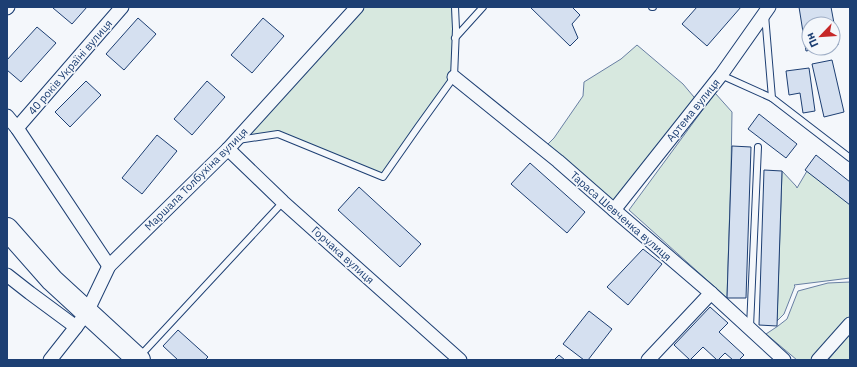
<svg xmlns="http://www.w3.org/2000/svg" width="857" height="367" viewBox="0 0 857 367" font-family="'IBM Plex Sans',sans-serif">
  <style>
    .green { fill: #d7e8df; stroke: #687fa3 }
    .building { fill: #d5e0f0; stroke: #1d3f73 }
    .lines { fill: none; stroke-linecap: round; stroke-linejoin: round }
    .lane-casing { stroke: #1d3f73; stroke-width: 8 }
    .street-casing { stroke: #1d3f73; stroke-width: 15 }
    .highway-casing { stroke: #1d3f73; stroke-width: 24 }
    .lane { stroke: #f4f7fb; stroke-width: 6 }
    .street { stroke: #f4f7fb; stroke-width: 13 }
    .highway { stroke: #f4f7fb; stroke-width: 22 }
    .labels { text-anchor: middle; stroke-width: 3; stroke-linejoin: round; paint-order: stroke }
    .street-label { font-size: 11px; fill: #1d3f73; stroke: #f4f7fb }
  </style>
  <rect width="100%" height="100%" fill="#f4f7fb"/>
  <!-- green -->
  <g class="green">
    <polygon points="357,7 452,7 454,77 383,177 278,134 235,141"/>
    <polygon points="637,45 683,84 699,103 614,210 543,149 554,138 583,96 584,82 621,59"/>
    <polygon points="715,93 732,112 731,171 727,298 629,210"/>
    <polygon points="782,171 796,186 797,188 807,171 850,204 850,278 794,285 795,286 784,314 777,321"/>
    <polygon points="850,282 850,318 811,360 797,360 766,334 778,326 787,319 798,291 828,283"/>
    <polygon points="850,334 850,360 828,360"/>
  </g>
  <!-- building -->
  <g class="building">
    <polygon points="54,7 87,7 72,24 53,8"/>
    <polygon points="530,7 572,7 580,15 572,24 578,38 570,46"/>
    <polygon points="697,7 741,7 707,46 682,24"/>
    <polygon points="799,7 831,7 838,45 833,46 833,24 809,24 809,48 821,48 806,51"/>
    <polygon points="138,18 156,34 124,70 106,54"/>
    <polygon points="263,18 284,36 252,73 231,55"/>
    <polygon points="37,27 56,43 21,82 7,70 7,60"/>
    <polygon points="832,60 844,112 824,117 812,64"/>
    <polygon points="809,68 815,111 803,113 800,93 789,95 786,71"/>
    <polygon points="86,81 101,95 70,127 55,112"/>
    <polygon points="207,81 225,97 192,135 174,119"/>
    <polygon points="759,114 797,144 786,158 748,129"/>
    <polygon points="157,135 177,151 142,194 122,178"/>
    <polygon points="732,146 751,147 746,298 727,298"/>
    <polygon points="816,155 850,182 850,205 805,170"/>
    <polygon points="530,163 585,212 567,233 511,184"/>
    <polygon points="764,170 782,171 777,326 759,325"/>
    <polygon points="359,187 421,244 400,267 338,210"/>
    <polygon points="643,249 662,264 628,305 607,287"/>
    <polygon points="710,307 728,323 719,332 744,355 739,360 733,360 725,353 718,360 717,360 703,347 690,360 674,345"/>
    <polygon points="589,311 612,329 588,360 584,360 563,344"/>
    <polygon points="178,330 208,357 205,360 178,360 163,346"/>
    <polygon points="559,355 565,360 554,360"/>
  </g>
  <g class="lines">
    <!-- lane casing -->
    <g class="lane-casing">
      <g id="lane">
        <polyline points="652,7 653,7"/>
        <polyline points="765,15 772,98 850,158"/>
        <polyline points="455,38 483,7"/>
        <polyline points="721,75 772,98"/>
        <polyline points="238,140 278,134 383,177 418,127 454,77 456,29 455,7"/>
        <polyline points="750,327 758,147"/>
        <polyline points="140,356 283,202"/>
      </g>
    </g>
    <!-- street casing -->
    <g class="street-casing">
      <g id="street">
        <polyline points="7,8 8,7"/>
        <polyline points="454,77 558,161 614,210 711,293 784,360"/>
        <polyline points="7,116 17,128 109,266"/>
        <polyline points="17,128 122,7"/>
        <polyline points="228,149 283,202 460,360"/>
        <polyline points="614,210 721,75 769,7"/>
        <polyline points="7,275 30,293 76,327"/>
        <polyline points="50,360 76,327 87,312 109,266 228,149 357,7"/>
        <polyline points="648,360 711,293"/>
        <polyline points="818,360 850,324"/>
      </g>
    </g>
    <!-- highway casing -->
    <g class="highway-casing">
      <polyline id="highway" points="7,229 52,280 139,360"/>
    </g>
    <!-- lane -->
    <use href="#lane" class="lane"/>
    <!-- street -->
    <use href="#street" class="street"/>
    <!-- highway -->
    <use href="#highway" class="highway"/>
  </g>
  <g class="labels">
    <!-- street labels -->
    <g class="street-label">
      <text transform="translate(70 67) rotate(-49)" y="4">40 років Україні вулиця</text>
      <text transform="translate(693 110) rotate(-51)" y="4">Артема вулиця</text>
      <text transform="translate(196 179) rotate(-45)" y="4">Маршала Толбухіна вулиця</text>
      <text transform="translate(621 216) rotate(41)" y="4">Тараса Шевченка вулиця</text>
      <text transform="translate(343 255) rotate(42)" y="4">Горчака вулиця</text>
    </g>
  </g>
  <!-- border -->
  <rect width="857" height="367" fill="none" stroke="#1d3f73" stroke-width="16"/>
  <!-- north arrow -->
  <g transform="translate(821 36) rotate(245)"><circle r="19" fill="#f4f7fb" stroke="#9eadc5"/>
  <path d="M0-3L7 15L0 10L-7 15Z" fill="#c62828"/>
  <text y="-6" font-size="11" font-weight="bold" text-anchor="middle" fill="#1d3f73">Пн</text>
  </g>
</svg>
